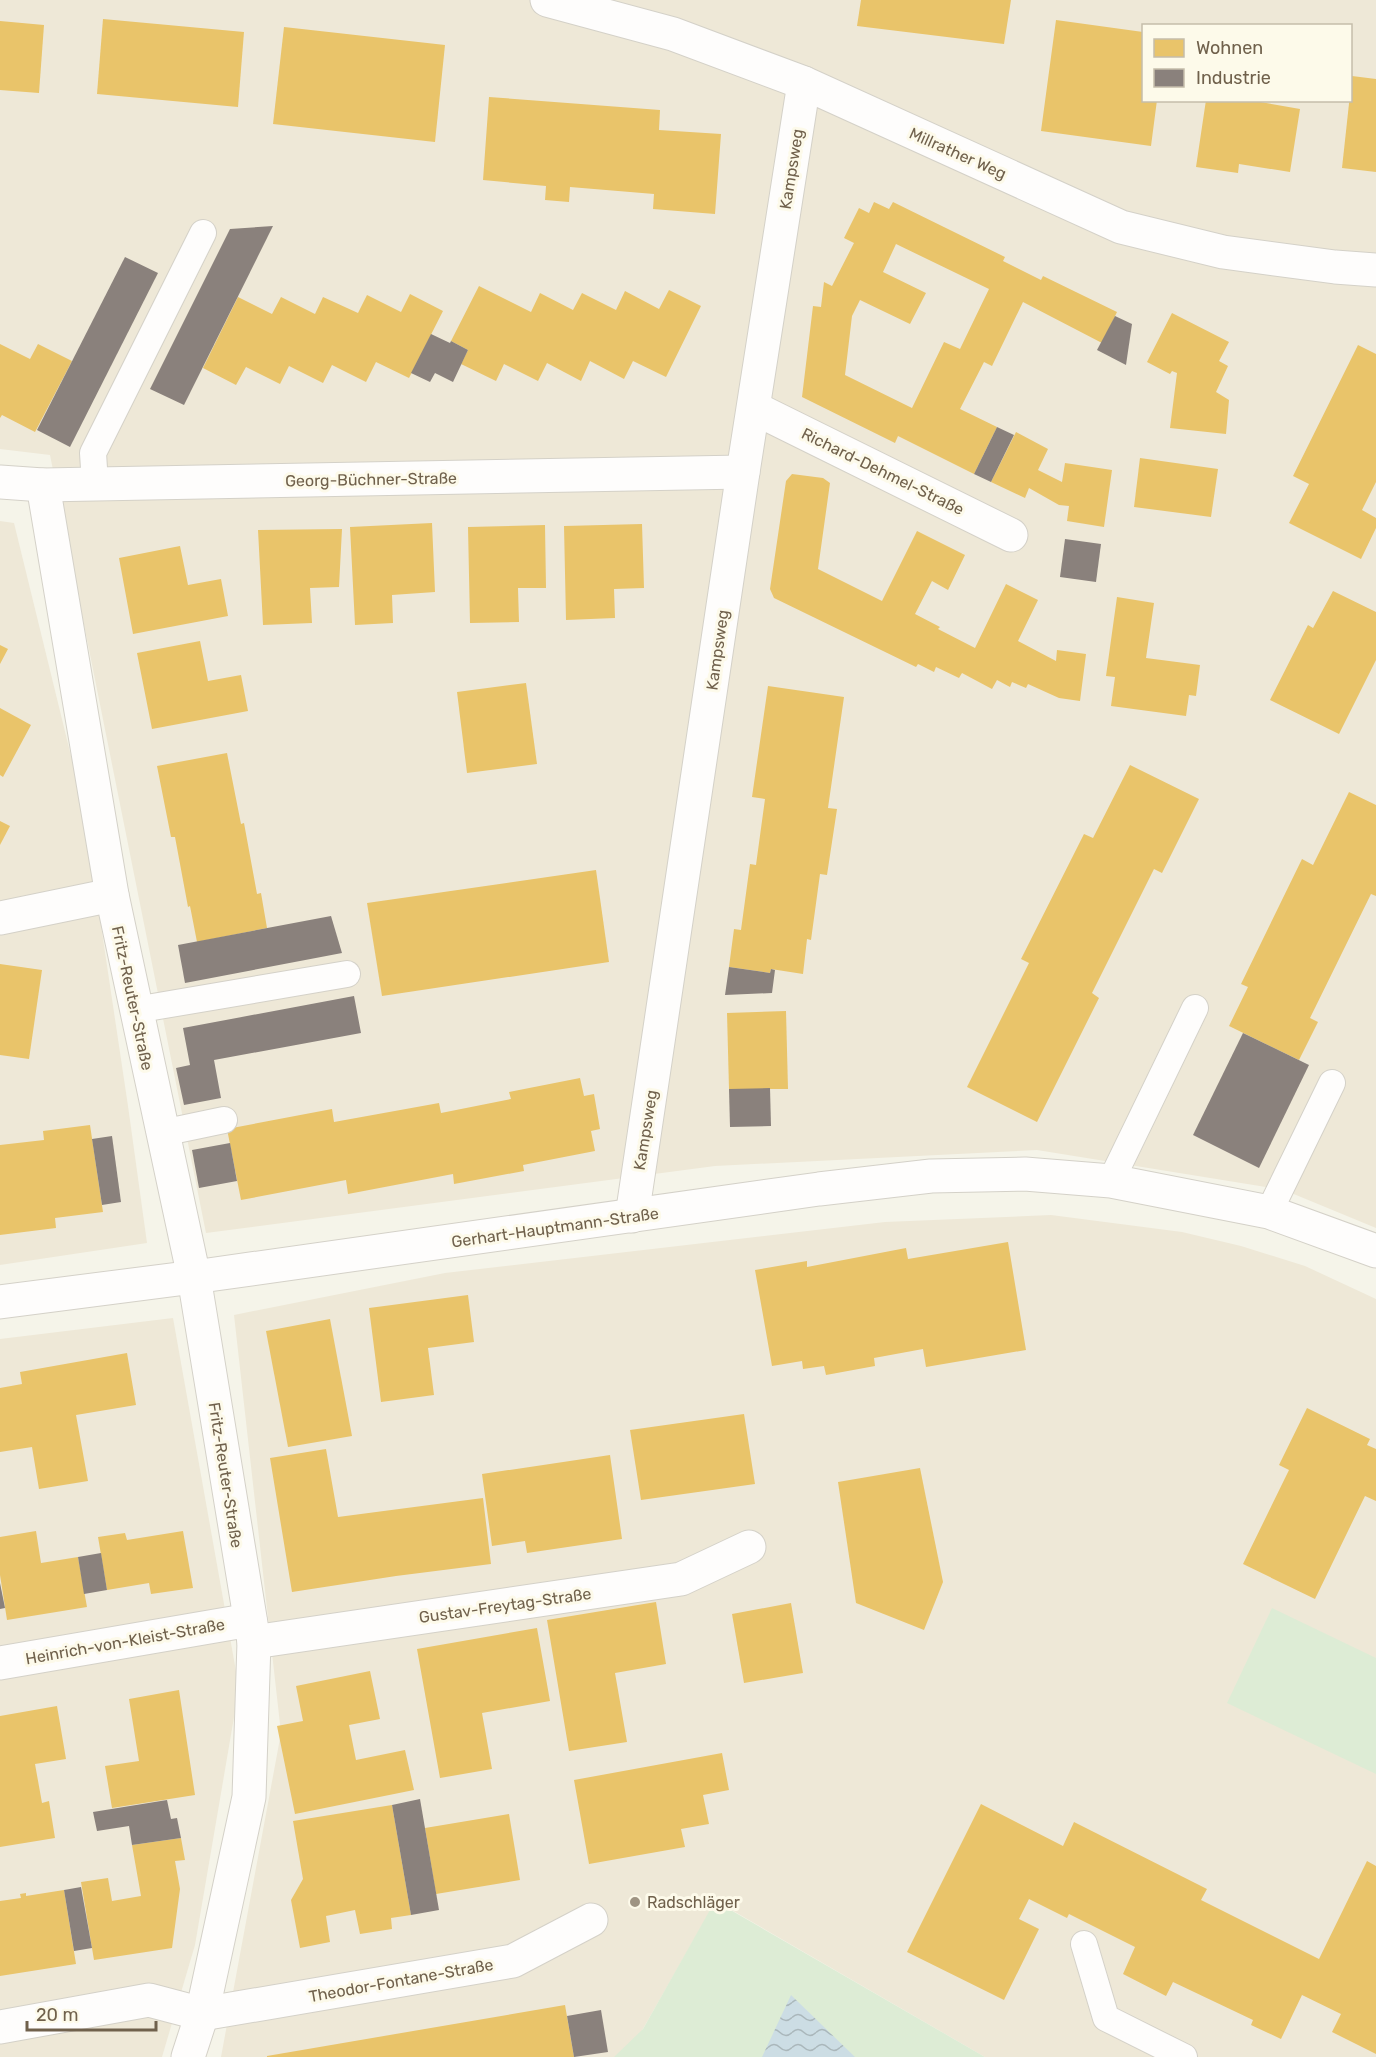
<svg xmlns="http://www.w3.org/2000/svg" width="1376" height="2057" viewBox="0 0 1376 2057" font-family="Rubik,sans-serif">
  <style>
    .residential { fill: #eee8d7; fill-rule: evenodd }
    .green { fill: #ddecd5 }
    .water { fill: url(#water-waves) }
    .homes { fill: #e9c46a; fill-rule: evenodd }
    .industry { fill: #8a817c }
    .lines { fill: none; stroke-linecap: round; stroke-linejoin: round }
    .service-casing { stroke: #d4d1c8; stroke-width: 28 }
    .minor-casing { stroke: #d4d1c8; stroke-width: 35 }
    .service { stroke: #fefdfc; stroke-width: 26 }
    .minor { stroke: #fefdfc; stroke-width: 33 }
    .poi-dot { fill: #9f9483; stroke: #fdfaea; stroke-width: 2 }
    .labels { text-anchor: middle; stroke-width: 6; stroke-linejoin: round; paint-order: stroke }
    .street-label { font-size: 16px; fill: #70614c; stroke: #fdfaea }
    .poi-label { font-size: 16px; fill: #70614c; stroke: #fdfaea; text-anchor: start }
  </style>
  <defs>
    <pattern id="water-waves" width="16" height="10" patternUnits="userSpaceOnUse" patternTransform="scale(1.5)"><rect width="16" height="10" fill="#ccdde4"/><path d="M0 5q4-4 8 0t8 0" fill="none" stroke="#aab7bb"/></pattern>
  </defs>
  <rect width="100%" height="100%" fill="#f5f4e9"/>
  <!-- residential -->
  <g class="residential">
    <path d="M0,0H1376V1228L1284,1190L1037,1150L715,1166L206,1233L50,455L0,449ZM1144,26H1350V100H1144Z"/>
    <polygon points="0,521 14,523 83,805 128,1106 147,1243 0,1265"/>
    <polygon points="1051,1215 1182,1232 1241,1246 1305,1266 1376,1299 1376,2057 985,2057 716,1901 640,2034 616,2057 221,2057 281,1733 234,1315 445,1273 885,1222"/>
    <polygon points="173,1318 239,1688 195,1945 162,2057 0,2057 0,1339"/>
  </g>
  <!-- green -->
  <g class="green">
    <polygon points="1272,1608 1376,1658 1376,1774 1227,1703"/>
    <polygon points="715,1901 985,2057 614,2057 643,2029"/>
  </g>
  <!-- water -->
  <polygon class="water" points="791,1995 855,2057 762,2057"/>
  <!-- homes -->
  <g class="homes">
    <polygon points="861,0 1011,0 1004,44 857,26"/>
    <polygon points="103,19 244,32 238,107 97,94"/>
    <polygon points="1056,20 1143,32 1143,100 1157,100 1151,146 1041,131"/>
    <polygon points="0,21 44,25 39,93 0,90"/>
    <polygon points="284,27 445,45 435,142 273,124"/>
    <polygon points="1352,76 1376,79 1376,172 1342,168"/>
    <polygon points="489,97 660,110 659,130 721,134 715,214 653,209 654,194 570,187 569,202 545,200 546,186 483,180"/>
    <polygon points="1206,100 1249,100 1300,109 1290,172 1239,164 1238,173 1196,167"/>
    <path d="M874,202L889,209L893,202L1005,257L1003,261L1041,280L1043,276L1117,312L1102,343L1023,302L992,366L984,362L960,409L997,427L974,474L898,436L895,443L802,397L813,306L821,307L824,282L832,286L854,243L844,238L859,208L869,213ZM896,244L989,289L960,349L944,342L912,408L845,375L852,316L860,300L910,324L926,293L883,272Z"/>
    <polygon points="479,286 531,312 540,293 573,310 582,293 616,310 625,291 659,309 669,290 701,306 666,377 633,361 624,379 590,361 581,381 547,363 538,381 504,364 496,381 461,364 468,350 451,341"/>
    <polygon points="410,294 443,311 409,378 376,362 366,382 332,365 323,383 289,366 280,384 246,367 236,385 203,368 238,297 272,314 281,297 315,314 323,297 358,313 367,295 401,312"/>
    <polygon points="1172,313 1229,342 1219,361 1228,366 1216,392 1229,400 1226,434 1170,428 1177,373 1172,371 1170,374 1147,362"/>
    <polygon points="0,344 30,359 38,344 72,361 35,432 2,415 0,418"/>
    <polygon points="1358,345 1376,354 1376,482 1362,510 1376,518 1376,528 1361,559 1289,523 1309,484 1293,476"/>
    <polygon points="1016,432 1048,449 1038,470 1062,482 1065,463 1112,470 1104,527 1067,521 1069,506 1059,505 1029,488 1025,498 991,482"/>
    <polygon points="1140,458 1218,469 1211,517 1134,507"/>
    <polygon points="792,474 823,478 830,483 818,569 882,601 917,531 965,555 948,590 932,581 915,614 940,627 938,629 975,648 1006,584 1038,600 1018,641 1056,661 1057,650 1086,654 1080,701 1059,698 1028,684 1026,688 1012,682 1010,687 997,680 992,689 962,673 959,678 936,667 934,672 918,664 916,667 774,598 770,589 786,481"/>
    <polygon points="432,523 435,592 392,595 393,623 355,625 350,527"/>
    <polygon points="642,524 644,588 614,589 615,618 566,620 564,526"/>
    <polygon points="545,525 546,588 518,588 519,622 470,623 468,527"/>
    <polygon points="342,529 339,587 310,588 312,623 263,625 258,530"/>
    <polygon points="180,546 188,585 221,579 228,616 133,634 119,558"/>
    <polygon points="1333,591 1376,612 1376,660 1339,734 1270,700 1308,625 1313,628"/>
    <polygon points="1117,597 1154,603 1146,658 1200,665 1196,696 1189,695 1186,716 1111,706 1115,677 1106,676"/>
    <polygon points="200,641 208,681 241,675 248,711 152,729 137,653"/>
    <polygon points="0,645 8,649 0,664"/>
    <polygon points="526,683 537,764 467,773 457,692"/>
    <polygon points="768,686 844,697 828,808 837,809 827,875 820,874 811,940 807,939 803,974 771,969 770,973 729,967 734,929 741,930 750,864 756,865 765,799 752,797"/>
    <polygon points="0,708 31,725 3,777 0,775"/>
    <polygon points="227,753 241,824 244,823 257,894 261,893 267,928 197,942 190,906 188,907 175,837 171,837 157,766"/>
    <polygon points="1130,765 1199,799 1162,873 1154,869 1092,993 1099,998 1037,1122 967,1087 1029,963 1021,959 1084,834 1093,838"/>
    <polygon points="1349,792 1376,805 1376,896 1371,894 1310,1018 1318,1022 1299,1060 1229,1026 1248,987 1241,984 1302,859 1313,865"/>
    <polygon points="0,821 10,826 0,845"/>
    <polygon points="596,870 609,962 382,996 367,903"/>
    <polygon points="0,964 42,970 29,1059 0,1055"/>
    <polygon points="786,1011 788,1089 729,1089 727,1013"/>
    <polygon points="580,1078 584,1096 594,1094 600,1129 591,1131 595,1151 523,1165 524,1171 454,1184 453,1174 348,1194 346,1180 241,1200 227,1129 332,1109 334,1122 439,1103 441,1113 511,1099 509,1092"/>
    <polygon points="90,1125 103,1212 55,1218 56,1228 0,1235 0,1145 44,1140 43,1131"/>
    <polygon points="1008,1242 1026,1350 926,1367 923,1349 874,1358 875,1366 826,1375 824,1366 803,1369 802,1361 772,1366 755,1270 807,1261 807,1267 906,1248 908,1259"/>
    <polygon points="468,1295 474,1342 428,1348 434,1395 381,1402 369,1308"/>
    <polygon points="330,1319 352,1436 288,1447 266,1331"/>
    <polygon points="127,1353 136,1405 76,1415 88,1481 39,1489 32,1447 0,1452 0,1388 22,1384 20,1372"/>
    <polygon points="1307,1408 1370,1439 1367,1445 1376,1449 1376,1501 1365,1496 1315,1599 1243,1564 1289,1470 1279,1465"/>
    <polygon points="744,1414 755,1484 641,1500 630,1430"/>
    <polygon points="326,1449 338,1517 483,1498 491,1564 396,1576 292,1592 270,1458"/>
    <polygon points="610,1455 622,1539 527,1553 525,1541 492,1546 482,1474"/>
    <polygon points="920,1468 943,1582 924,1630 856,1603 838,1482"/>
    <polygon points="36,1531 41,1563 78,1557 87,1607 7,1620 0,1575 0,1537"/>
    <polygon points="183,1531 193,1588 151,1594 149,1583 107,1590 98,1537 125,1533 127,1540"/>
    <polygon points="656,1602 666,1664 615,1673 627,1742 569,1751 547,1620"/>
    <polygon points="791,1603 803,1673 744,1683 732,1614"/>
    <polygon points="537,1628 550,1701 482,1713 492,1769 440,1778 417,1649"/>
    <polygon points="370,1671 380,1719 349,1725 356,1760 405,1750 414,1790 295,1814 277,1726 303,1721 296,1686"/>
    <polygon points="179,1690 195,1795 112,1808 105,1766 139,1761 129,1699"/>
    <polygon points="57,1706 66,1759 35,1764 42,1803 49,1801 55,1838 0,1847 0,1716"/>
    <polygon points="722,1753 729,1790 703,1795 709,1824 681,1829 685,1847 589,1864 574,1780"/>
    <polygon points="981,1804 1063,1846 1074,1822 1207,1889 1201,1900 1319,1959 1367,1861 1376,1866 1376,2054 1332,2032 1341,2014 1302,1995 1281,2039 1251,2025 1253,2020 1173,1982 1166,1996 1123,1974 1135,1947 1069,1914 1067,1918 1029,1899 1019,1919 1039,1929 1004,2000 907,1952"/>
    <polygon points="392,1805 411,1915 391,1918 392,1929 360,1934 355,1910 326,1916 330,1942 300,1948 291,1900 303,1879 293,1821"/>
    <polygon points="509,1814 520,1880 436,1894 425,1828"/>
    <polygon points="181,1838 185,1860 175,1861 180,1889 172,1948 94,1960 81,1882 108,1878 112,1901 141,1896 132,1845"/>
    <polygon points="64,1890 76,1964 0,1976 0,1901 21,1898 20,1894 26,1893 26,1896"/>
    <polygon points="565,2005 574,2057 267,2057 267,2056"/>
  </g>
  <!-- industry -->
  <g class="industry">
    <polygon points="273,226 184,405 150,389 230,229"/>
    <polygon points="125,257 158,273 70,447 37,430"/>
    <polygon points="1115,316 1132,324 1126,365 1097,350"/>
    <polygon points="431,334 450,343 451,341 468,350 453,382 435,373 430,382 411,373"/>
    <polygon points="997,427 1014,435 991,482 974,474"/>
    <polygon points="1065,539 1101,544 1096,582 1060,577"/>
    <polygon points="331,916 342,953 185,983 178,945"/>
    <polygon points="729,967 770,973 771,969 775,970 772,993 725,995"/>
    <polygon points="354,996 361,1033 214,1060 221,1098 184,1105 176,1068 190,1065 183,1028"/>
    <polygon points="1243,1033 1309,1065 1259,1168 1193,1135"/>
    <polygon points="770,1088 771,1126 730,1127 729,1089"/>
    <polygon points="112,1136 121,1202 102,1205 92,1139"/>
    <polygon points="230,1143 237,1181 199,1188 192,1150"/>
    <polygon points="101,1553 107,1590 84,1594 78,1557"/>
    <polygon points="0,1583 5,1608 0,1609"/>
    <polygon points="420,1799 439,1910 411,1915 392,1805"/>
    <polygon points="167,1800 171,1819 177,1818 181,1838 132,1845 129,1826 97,1831 93,1812"/>
    <polygon points="81,1887 92,1948 74,1951 64,1890"/>
    <polygon points="601,2010 608,2052 574,2057 567,2016"/>
  </g>
  <g class="lines">
    <!-- service casing -->
    <g class="service-casing">
      <g id="service">
        <polyline points="95,484 93,453 203,233"/>
        <polyline points="135,1010 347,974"/>
        <polyline points="162,1133 224,1120"/>
        <polyline points="1111,1181 1195,1008"/>
        <polyline points="1269,1212 1332,1083"/>
        <polyline points="1084,1944 1106,2018 1184,2057"/>
      </g>
    </g>
    <!-- minor casing -->
    <g class="minor-casing">
      <g id="minor">
        <polyline points="547,0 673,34 804,83 1121,227 1223,252 1335,267 1376,270"/>
        <polyline points="754,408 1011,535"/>
        <polyline points="0,482 43,485 743,472"/>
        <polyline points="43,485 112,895 194,1277 254,1642 249,1797 202,2014 188,2057"/>
        <polyline points="0,918 112,895"/>
        <polyline points="632,1216 743,472 804,83"/>
        <polyline points="0,1302 194,1277 819,1189 931,1176 1025,1174 1111,1181 1269,1212 1376,1251"/>
        <polyline points="254,1642 681,1579 749,1547"/>
        <polyline points="0,1663 250,1620"/>
        <polyline points="0,2027 149,2000 202,2014 513,1961 591,1920"/>
      </g>
    </g>
    <!-- service -->
    <use href="#service" class="service"/>
    <!-- minor -->
    <use href="#minor" class="minor"/>
  </g>
  <!-- markers -->
  <circle class="poi-dot" cx="635" cy="1902" r="6"/>
  <g class="labels">
    <!-- street labels -->
    <g class="street-label">
      <text transform="translate(958 153) rotate(24)" y="6">Millrather Weg</text>
      <text transform="translate(791 169) rotate(-81)" y="6">Kampsweg</text>
      <text transform="translate(883 471) rotate(26)" y="6">Richard-Dehmel-Straße</text>
      <text transform="translate(371 479) rotate(-1)" y="6">Georg-Büchner-Straße</text>
      <text transform="translate(717 650) rotate(-82)" y="6">Kampsweg</text>
      <text transform="translate(133 998) rotate(78)" y="6">Fritz-Reuter-Straße</text>
      <text transform="translate(645 1130) rotate(-81)" y="6">Kampsweg</text>
      <text transform="translate(555 1227) rotate(-8)" y="6">Gerhart-Hauptmann-Straße</text>
      <text transform="translate(226 1475) rotate(81)" y="6">Fritz-Reuter-Straße</text>
      <text transform="translate(505 1605) rotate(-8)" y="6">Gustav-Freytag-Straße</text>
      <text transform="translate(125 1641) rotate(-10)" y="6">Heinrich-von-Kleist-Straße</text>
      <text transform="translate(401 1980) rotate(-10)" y="6">Theodor-Fontane-Straße</text>
    </g>
    <!-- poi labels -->
    <g class="poi-label">
      <text x="647" y="1908">Radschläger</text>
    </g>
  </g>
  <!-- legend -->
  <rect x="1142" y="24" width="210" height="78" fill="#fdfaea" stroke="#c5bdab" stroke-width="1.5"/>
  <rect x="1154" y="39" width="30" height="18" fill="#e9c46a" stroke="#c5bdab" stroke-width="1.5"/>
  <text x="1196" y="54" font-size="18" fill="#70614c">Wohnen</text>
  <rect x="1154" y="69" width="30" height="18" fill="#8a817c" stroke="#c5bdab" stroke-width="1.5"/>
  <text x="1196" y="84" font-size="18" fill="#70614c">Industrie</text>
  <!-- scale -->
  <path d="M27 2021v9h129v-9" fill="none" stroke="#70614c" stroke-width="3"/>
  <text x="36" y="2021" font-size="18" fill="#70614c" stroke="#fdfaea" stroke-width="4.5" paint-order="stroke">20 m</text>
</svg>
